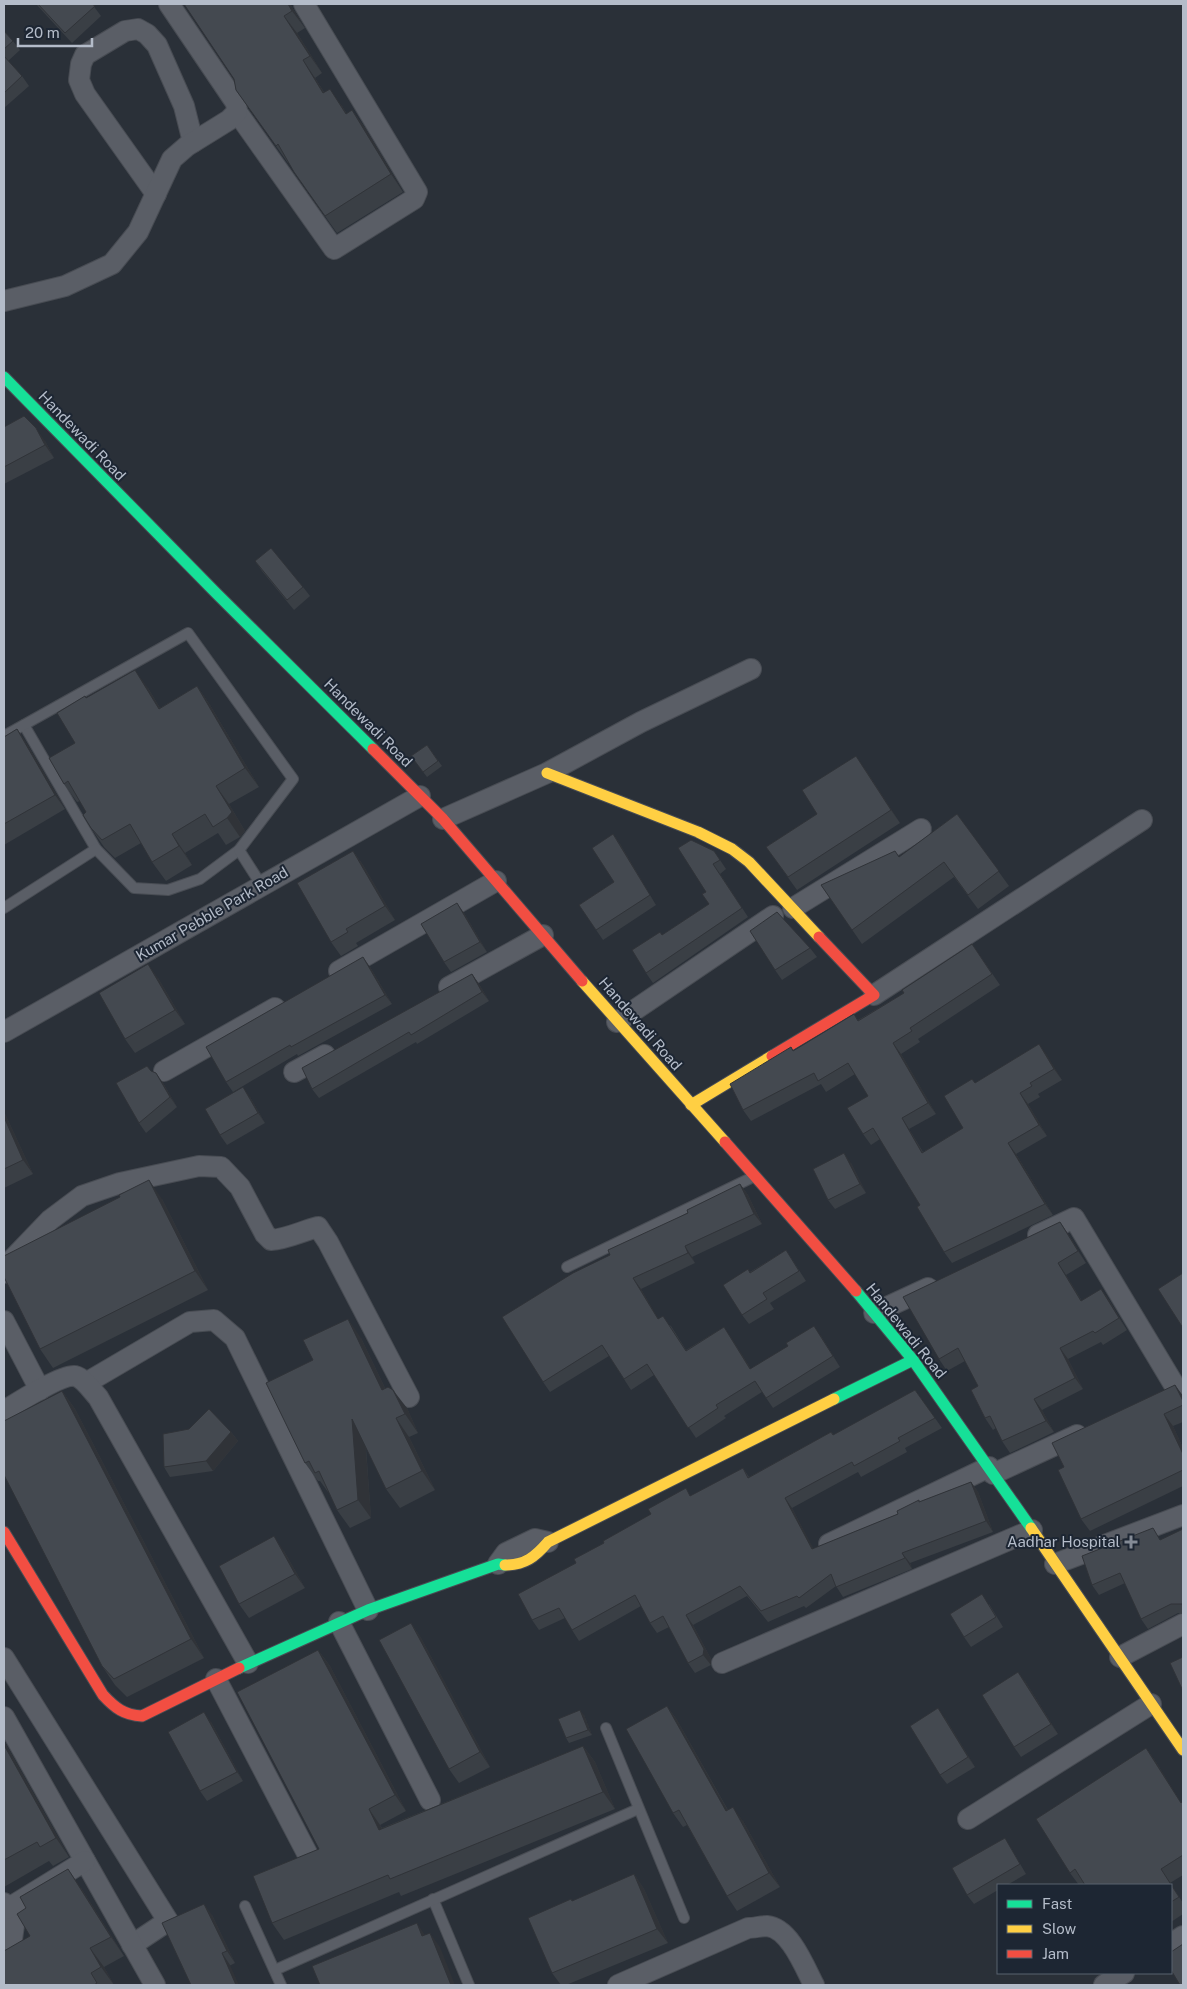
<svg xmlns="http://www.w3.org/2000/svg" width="1187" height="1989" viewBox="0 0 1187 1989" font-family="'Public Sans',sans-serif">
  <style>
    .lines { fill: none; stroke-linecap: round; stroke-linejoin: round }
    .lane-casing { stroke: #484c53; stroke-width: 12 }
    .street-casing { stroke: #484c53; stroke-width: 22 }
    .fast-casing { stroke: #484c53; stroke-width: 13 }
    .slow-casing { stroke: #484c53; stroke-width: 13 }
    .jam-casing { stroke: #484c53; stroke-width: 13 }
    .lane { stroke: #5a5e66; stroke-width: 10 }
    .street { stroke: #5a5e66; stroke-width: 20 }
    .fast { stroke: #16e098; stroke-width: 11 }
    .slow { stroke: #ffcf43; stroke-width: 11 }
    .jam { stroke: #f24e42; stroke-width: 11 }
    .wall { fill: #3a3f45 }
    .shaded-wall { fill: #303338 }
    .building { fill: #444950; stroke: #303338 }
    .poi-dot { fill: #848b96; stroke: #1d2633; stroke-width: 2 }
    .labels { text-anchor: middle; stroke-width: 4; stroke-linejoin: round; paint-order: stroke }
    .street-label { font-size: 15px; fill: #b4bcc9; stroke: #1d2633 }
    .poi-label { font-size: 15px; fill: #b4bcc9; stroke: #1d2633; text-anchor: end }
  </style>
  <rect width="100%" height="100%" fill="#2a3038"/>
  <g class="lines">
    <!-- lane casing -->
    <g class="lane-casing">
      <g id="lane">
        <polyline points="24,725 96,849"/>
        <polyline points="4,736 188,633 293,779 239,850 200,879 168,890 134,888 96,849 4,908"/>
        <polyline points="239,850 262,886"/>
        <polyline points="567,1267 753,1177"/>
        <polyline points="606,1728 684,1918"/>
        <polyline points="433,1899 469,1985"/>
        <polyline points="245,1906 281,1985"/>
        <polyline points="275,1970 638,1809"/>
      </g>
    </g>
    <!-- street casing -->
    <g class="street-casing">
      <g id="street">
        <polyline points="237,112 334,249 414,199 417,192 304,4"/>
        <polyline points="156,194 85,94 79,80 81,64 85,55 125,31 138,29 147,34 157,45 184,106 193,142"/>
        <polyline points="4,301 65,286 112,264 138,232 172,159 187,146 229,120 237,112 236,103 169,4"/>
        <polyline points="443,819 547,773 641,722 751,669"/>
        <polyline points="793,908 921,829"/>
        <polyline points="339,971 496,881"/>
        <polyline points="449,987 543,935"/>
        <polyline points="874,995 1142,820"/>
        <polyline points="617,1022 773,916"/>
        <polyline points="4,1032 420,796"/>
        <polyline points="164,1071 275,1008"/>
        <polyline points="294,1072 325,1055"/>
        <polyline points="1038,1235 1074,1218 1176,1388"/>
        <path d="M4,1273L6,1266L50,1220L82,1196L120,1183L199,1166L221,1167L240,1187L265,1234L271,1240C287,1239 302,1231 318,1227L328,1242L409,1397"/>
        <polyline points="874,1313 928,1288"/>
        <polyline points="4,1321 40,1390"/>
        <polyline points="86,1383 190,1322 214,1320 235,1338 368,1610"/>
        <path d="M4,1411C17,1403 62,1374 75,1376C84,1378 92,1391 98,1397L248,1663"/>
        <polyline points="993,1474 1077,1435"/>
        <polyline points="829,1544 989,1467"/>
        <polyline points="498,1564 506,1553 535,1539 548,1542"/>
        <polyline points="1055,1564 1183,1515"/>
        <polyline points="339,1622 430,1800"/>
        <polyline points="1120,1657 1183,1624"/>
        <polyline points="4,1658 168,1921 132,1945"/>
        <polyline points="722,1663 1032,1530"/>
        <polyline points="216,1679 309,1857"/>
        <polyline points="4,1717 155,1985"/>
        <polyline points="968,1819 1151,1704"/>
        <polyline points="4,1903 14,1925 12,1939 4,1944"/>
        <polyline points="7,1909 85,1861"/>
        <polyline points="1171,1944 1183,1936"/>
        <path d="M618,1985L748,1928C754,1928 761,1926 767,1926C790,1928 805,1968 814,1985"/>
        <polyline points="1104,1985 1124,1973"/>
      </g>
    </g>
    <!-- fast casing -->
    <g class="fast-casing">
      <g id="fast">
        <polyline points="4,377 216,593 373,749"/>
        <polyline points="856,1291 913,1360 1031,1528"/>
        <polyline points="834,1399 913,1360"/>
        <polyline points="239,1668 368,1610 498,1564 505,1565"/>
      </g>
    </g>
    <!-- slow casing -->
    <g class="slow-casing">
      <g id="slow">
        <polyline points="547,773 698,832 732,849 749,862 819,937"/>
        <polyline points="582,981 725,1142"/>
        <polyline points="691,1105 772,1056"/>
        <polyline points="1031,1528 1183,1750"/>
        <path d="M505,1565C525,1565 535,1557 548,1542L834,1399"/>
      </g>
    </g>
    <!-- jam casing -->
    <g class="jam-casing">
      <g id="jam">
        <polyline points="373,749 443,819 582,981"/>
        <polyline points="772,1056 874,995 819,937"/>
        <polyline points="725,1142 856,1291"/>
        <path d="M4,1532L103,1695C115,1708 124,1715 142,1716L239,1668"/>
      </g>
    </g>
    <!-- lane -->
    <use href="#lane" class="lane"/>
    <!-- street -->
    <use href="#street" class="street"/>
    <!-- fast -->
    <use href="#fast" class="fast"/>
    <!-- slow -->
    <use href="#slow" class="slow"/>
    <!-- jam -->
    <use href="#jam" class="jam"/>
  </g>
  <!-- wall -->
  <g class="wall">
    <polygon points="36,4 92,4 101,16 72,43"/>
    <polygon points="290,4 305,28 297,33 322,73 315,78 324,92 342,106 347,114 352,110 365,128 403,192 337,233 294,172 289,163 288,163 236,90 234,79"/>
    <polygon points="4,31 13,41 20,50 8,61 22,76 29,86 4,108"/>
    <polygon points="4,427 45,441 54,458 4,484"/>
    <polygon points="255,561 303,587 310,596 294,610 262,571"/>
    <polygon points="197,686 210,705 259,787 229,804 245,831 240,837 226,845 218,833 185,853 192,865 166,881 152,862 141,843 115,858 104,847 91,828 86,812 80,801 77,802 64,784 87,698 148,688 160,708"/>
    <polygon points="17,729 27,744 65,809 4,845 4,737"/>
    <polygon points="427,745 442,766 427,777 411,756"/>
    <polygon points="865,769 900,823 797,890 766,847 817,814"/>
    <polygon points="957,814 1009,886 978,909 954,877 862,944 821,885 899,857"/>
    <polygon points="613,834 620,844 656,905 603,940 579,905 614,882"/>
    <polygon points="353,851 363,865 395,920 356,943 358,946 341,956 331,942"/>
    <polygon points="714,851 726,869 720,874 748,917 653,983 646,973 662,935 709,904 706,892"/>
    <polygon points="464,913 487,952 451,972 444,962"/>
    <polygon points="972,944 1000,985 918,1039 920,1042 901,1054 936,1114 909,1129 923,1152 963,1128 975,1083 1039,1044 1062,1080 1038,1094 1040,1097 1028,1104 1047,1136 1016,1154 1053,1215 952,1263 944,1252 920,1205 880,1139 871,1145 863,1134 868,1096 855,1074 826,1092 821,1084 751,1121 743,1110 791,1047 793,1050 854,1014 858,1020 904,993"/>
    <polygon points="810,948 817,957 782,980 775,970"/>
    <polygon points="370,967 392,1004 298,1056 297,1054 233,1092 226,1082"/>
    <polygon points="472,974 479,984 489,1001 417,1044 416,1042 319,1098 312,1089"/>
    <polygon points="158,978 185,1024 135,1053 125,1039"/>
    <polygon points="151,1071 163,1083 177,1107 146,1133 139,1123"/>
    <polygon points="250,1097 265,1123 227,1145 220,1135"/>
    <polygon points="4,1112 7,1118 33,1174 4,1188"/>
    <polygon points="851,1163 866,1193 835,1209 828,1200"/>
    <polygon points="740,1184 748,1195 762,1224 692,1257 695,1263 641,1289 658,1319 671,1326 686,1350 724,1327 751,1369 821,1336 840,1367 773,1408 762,1392 724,1416 726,1418 696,1438 654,1375 631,1390 609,1356 550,1392 543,1382 610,1255"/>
    <polygon points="162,1199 208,1290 53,1368 40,1349"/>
    <polygon points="1060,1222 1068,1234 1086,1263 1066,1275 1082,1301 1101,1289 1109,1300 1127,1330 1103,1345 1101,1342 1068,1359 1083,1389 1042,1410 1054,1432 1010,1453 1002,1441 996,1428 993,1430 985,1418 978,1386 965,1361 947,1371 939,1359"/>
    <polygon points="786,1250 806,1281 770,1303 774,1309 749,1324 742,1315 750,1272"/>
    <polygon points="361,1338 385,1388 407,1408 418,1433 409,1437 435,1490 400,1508 386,1489 366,1447 371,1518 350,1528 337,1510 329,1491 328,1492 320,1481 318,1481 305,1463"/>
    <polygon points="1175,1385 1183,1396 1183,1422 1173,1426 1183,1448 1183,1486 1090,1531 1081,1519 1064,1467"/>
    <polygon points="915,1390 942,1428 905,1448 907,1452 861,1477 858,1472 792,1508 813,1549 898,1514 920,1502 971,1482 978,1492 993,1532 910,1563 912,1569 843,1597 836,1586 806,1608 804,1606 768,1622 747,1596 693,1625 711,1659 711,1665 695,1673 688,1663 669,1627 657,1633 650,1623 641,1606 579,1641 572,1630 565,1618 539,1630 532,1620 576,1563 604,1543 651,1514 691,1496 743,1468 749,1477 831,1432 834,1435"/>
    <polygon points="62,1391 75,1409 204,1658 127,1697 115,1685 102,1666"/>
    <polygon points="231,1432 238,1441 213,1471 170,1477 164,1467"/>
    <polygon points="1183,1529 1183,1614 1178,1613 1148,1629 1141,1619 1125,1583 1099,1595 1092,1585 1161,1540"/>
    <polygon points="284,1551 305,1588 249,1618 239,1604"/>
    <polygon points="989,1604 1003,1627 971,1647 964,1637"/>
    <polygon points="411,1623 421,1638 490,1767 459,1783 449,1769"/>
    <polygon points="318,1650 330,1666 406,1811 380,1825 382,1828 583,1746 595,1762 615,1809 401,1896 399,1892 284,1940 272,1923 319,1849"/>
    <polygon points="1025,1681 1058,1734 1021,1757 1014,1747"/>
    <polygon points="667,1706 677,1720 728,1810 743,1821 780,1887 737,1911 727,1896 687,1825 683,1827 673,1813"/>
    <polygon points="584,1715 592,1735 569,1743 566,1738"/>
    <polygon points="945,1718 975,1767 947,1784 940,1775"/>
    <polygon points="211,1722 243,1781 207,1801 200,1791"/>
    <polygon points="4,1741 69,1857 53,1866 49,1861 4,1887"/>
    <polygon points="1146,1748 1156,1762 1181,1803 1183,1801 1183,1875 1170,1883 1183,1903 1183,1914 1171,1922 1171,1885 1084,1884 1082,1885 1079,1885 1070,1873"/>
    <polygon points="1011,1848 1026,1874 1007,1885 998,1885 998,1890 974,1904 967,1895"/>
    <polygon points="634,1874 644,1889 668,1943 566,1985 561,1985 552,1973"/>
    <polygon points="81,1888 124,1956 104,1967 114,1985 4,1985 30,1936"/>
    <polygon points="212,1915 235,1963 191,1985"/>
  </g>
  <!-- shaded-wall -->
  <g class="shaded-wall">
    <polygon points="288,4 290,4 305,28 292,11"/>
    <polygon points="284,16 297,33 322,73 310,56"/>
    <polygon points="303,60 315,78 335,110 323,93"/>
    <polygon points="330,89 342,106 358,132 346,114"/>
    <polygon points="352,110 365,128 403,192 391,174"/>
    <polygon points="36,428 45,441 54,458 45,445"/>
    <polygon points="135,670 148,688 172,728 159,709"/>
    <polygon points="197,686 210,705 259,787 245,768"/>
    <polygon points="17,729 27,744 65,809 55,795"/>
    <polygon points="856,756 865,769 900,823 891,810"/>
    <polygon points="216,786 229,804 245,831 240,837 227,818"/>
    <polygon points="172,834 185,853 192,865 179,846"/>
    <polygon points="613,834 620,844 656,905 650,895"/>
    <polygon points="353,851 363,865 395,920 385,906"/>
    <polygon points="457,903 464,913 487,952 480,942"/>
    <polygon points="363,957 370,967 392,1004 385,995"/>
    <polygon points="148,964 158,978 185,1024 175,1010"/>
    <polygon points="472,974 479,984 489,1001 482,992"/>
    <polygon points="893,1043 901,1054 936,1114 928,1103"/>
    <polygon points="1039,1044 1047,1055 1062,1080 1054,1069"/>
    <polygon points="156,1073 163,1083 177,1107 170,1097"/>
    <polygon points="243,1087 250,1097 265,1123 258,1113"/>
    <polygon points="1020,1093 1028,1104 1047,1136 1039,1125"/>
    <polygon points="4,1112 7,1118 33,1174 23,1160 4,1117"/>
    <polygon points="902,1118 909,1129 929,1164 922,1153"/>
    <polygon points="1008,1143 1016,1154 1053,1215 1045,1204"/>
    <polygon points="844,1153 851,1163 866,1193 860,1184"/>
    <polygon points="149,1180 162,1199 208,1290 195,1271"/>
    <polygon points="740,1184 748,1195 762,1224 754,1214"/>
    <polygon points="1060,1222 1068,1234 1086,1263 1078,1251"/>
    <polygon points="685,1246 692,1257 695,1263 688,1253"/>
    <polygon points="1058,1263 1066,1275 1089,1313 1081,1301"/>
    <polygon points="633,1278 641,1289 665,1330 658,1319"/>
    <polygon points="1101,1289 1109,1300 1127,1330 1119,1318"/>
    <polygon points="348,1319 361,1338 395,1409 382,1390"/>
    <polygon points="814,1326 821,1336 840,1367 833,1356"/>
    <polygon points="724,1327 731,1337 758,1380 750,1369"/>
    <polygon points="1060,1348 1068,1359 1083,1389 1075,1378"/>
    <polygon points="1175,1385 1183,1396 1183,1401"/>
    <polygon points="393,1390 407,1408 418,1433 405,1414"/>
    <polygon points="62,1391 75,1409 204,1658 191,1639"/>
    <polygon points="1034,1399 1042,1410 1054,1432 1046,1421"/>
    <polygon points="1164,1414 1173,1426 1183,1448 1183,1454"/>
    <polygon points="396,1418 409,1437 435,1490 422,1471"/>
    <polygon points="352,1419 365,1438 371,1518 358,1500"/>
    <polygon points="231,1432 238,1441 213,1471 206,1461"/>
    <polygon points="971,1482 978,1492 993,1532 986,1521"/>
    <polygon points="785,1498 792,1508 819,1559 812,1549"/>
    <polygon points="274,1536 284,1551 305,1588 295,1574"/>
    <polygon points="902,1553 910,1563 912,1569 905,1558"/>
    <polygon points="686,1615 693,1625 711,1659 711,1665 703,1655"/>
    <polygon points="411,1623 421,1638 490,1767 480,1752"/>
    <polygon points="318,1650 330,1666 406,1811 395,1795"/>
    <polygon points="1018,1672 1025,1681 1058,1734 1051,1724"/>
    <polygon points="667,1706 677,1720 736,1825 726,1811"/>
    <polygon points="938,1708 945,1718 975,1767 968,1757"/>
    <polygon points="580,1710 584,1715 592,1735 588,1730"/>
    <polygon points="204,1712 211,1722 243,1781 237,1772"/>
    <polygon points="4,1741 69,1857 56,1838 4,1745"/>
    <polygon points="583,1746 595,1762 615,1809 603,1792"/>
    <polygon points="1146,1748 1156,1762 1183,1806 1183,1807"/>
    <polygon points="733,1807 743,1821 780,1887 769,1873"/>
    <polygon points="369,1809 380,1825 390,1846 379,1830"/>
    <polygon points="68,1869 81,1888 124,1956 111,1937"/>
    <polygon points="634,1874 644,1889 668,1943 657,1929"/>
    <polygon points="204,1904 212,1915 235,1963 227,1951"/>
    <polygon points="417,1923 427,1938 422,1936"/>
    <polygon points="430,1933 440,1947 455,1985 451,1985"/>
    <polygon points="90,1948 104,1967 114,1985 101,1967"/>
    <polygon points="222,1953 230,1965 239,1985 236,1985"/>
  </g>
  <!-- building -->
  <g class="building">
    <polygon points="38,4 92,4 95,6 65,33"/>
    <polygon points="184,4 288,4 292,11 284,16 310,56 303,60 323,93 330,89 346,114 352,110 391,174 325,216 294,172 278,144 276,146 236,90 234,79"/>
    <polygon points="4,31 13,41 4,49"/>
    <polygon points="4,56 22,76 4,93"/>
    <polygon points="24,416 36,428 45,445 4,467 4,427"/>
    <polygon points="271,548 303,587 287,600 255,561"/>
    <polygon points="135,670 159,709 197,686 245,768 216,786 232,812 227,818 213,827 205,814 172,834 179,846 152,862 130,824 102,840 91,828 83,815 86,812 68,781 64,784 49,758 75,743 57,713 85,696 86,698"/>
    <polygon points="17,729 55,795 4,824 4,737"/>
    <polygon points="427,745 438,761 423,772 411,756"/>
    <polygon points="856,756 891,810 788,877 766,847 817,814 802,790"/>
    <polygon points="957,814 999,871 968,895 944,862 852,930 821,885 895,851 899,857"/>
    <polygon points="613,834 650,895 596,930 579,905 614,882 592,848"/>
    <polygon points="691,840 714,851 720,860 713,864 742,908 646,973 632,950 660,932 662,935 709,904 702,894 706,892 678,848"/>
    <polygon points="353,851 385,906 346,929 348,932 331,942 297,883"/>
    <polygon points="457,903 480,942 444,962 421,924"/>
    <polygon points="777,912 810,948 775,970 750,931"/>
    <polygon points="972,944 992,974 910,1028 912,1031 893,1043 928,1103 902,1118 922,1153 963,1128 944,1096 972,1079 975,1083 1039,1044 1054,1069 1030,1083 1032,1086 1020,1093 1039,1125 1008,1143 1045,1204 944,1252 917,1207 920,1205 873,1128 863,1134 847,1108 868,1096 848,1063 818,1081 814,1073 743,1110 730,1084 791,1047 793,1051 854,1014 858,1021 904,993 902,990"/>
    <polygon points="363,957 385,995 291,1047 290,1045 226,1082 206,1047"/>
    <polygon points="148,964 175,1010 125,1039 99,993"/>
    <polygon points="472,974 482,992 411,1035 409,1032 312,1089 302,1068"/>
    <polygon points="147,1066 151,1071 156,1073 170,1097 139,1123 116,1083"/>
    <polygon points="243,1087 258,1113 220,1135 205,1109"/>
    <polygon points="4,1117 23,1160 4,1169"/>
    <polygon points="844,1153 860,1184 828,1200 813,1169"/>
    <polygon points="149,1180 195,1271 40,1349 4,1277 4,1256 120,1197 119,1195"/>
    <polygon points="740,1184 754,1214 685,1246 688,1253 633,1278 658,1319 663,1316 686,1351 724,1327 750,1369 788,1346 786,1343 814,1326 833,1356 766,1398 755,1381 716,1405 718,1408 688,1428 647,1364 624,1379 602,1345 543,1382 502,1317 573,1273 610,1255 608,1250 688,1213 687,1210"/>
    <polygon points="1060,1222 1078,1251 1058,1263 1081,1301 1101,1289 1119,1318 1095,1333 1093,1331 1060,1348 1075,1378 1034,1399 1046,1421 1002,1441 990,1416 985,1418 971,1390 978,1386 958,1348 939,1359 903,1297"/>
    <polygon points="786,1250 799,1271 763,1293 767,1299 742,1315 723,1285 748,1269 750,1273"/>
    <polygon points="1183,1273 1183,1328 1158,1289"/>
    <polygon points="348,1319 382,1390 388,1387 393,1390 405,1414 396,1418 422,1471 386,1489 352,1419 358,1500 337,1510 319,1471 315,1473 309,1461 305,1463 266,1383 313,1360 303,1340"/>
    <polygon points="1175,1385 1183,1401 1183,1405 1164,1414 1183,1454 1183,1470 1081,1519 1058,1470 1064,1467 1052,1443"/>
    <polygon points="915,1390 935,1418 898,1438 900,1441 854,1466 852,1462 785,1498 812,1549 898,1514 897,1511 919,1500 919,1502 971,1482 986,1521 902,1553 905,1558 836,1587 831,1574 799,1598 797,1596 761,1611 740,1586 686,1615 704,1649 703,1655 688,1663 663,1616 650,1623 635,1595 572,1630 559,1608 532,1620 518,1594 576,1563 574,1559 604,1543 603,1541 651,1514 648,1509 686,1488 690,1496 743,1468 748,1478 831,1432 833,1435"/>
    <polygon points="62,1391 191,1639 114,1679 102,1666 4,1475 4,1421"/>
    <polygon points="209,1409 231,1432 206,1461 164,1467 163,1434 189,1429"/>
    <polygon points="1153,1528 1160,1540 1183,1529 1183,1605 1182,1604 1171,1604 1141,1619 1120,1573 1092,1585 1082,1556"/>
    <polygon points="274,1536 295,1574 239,1604 219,1566"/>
    <polygon points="982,1594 996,1617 964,1637 950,1614"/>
    <polygon points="411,1623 480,1752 449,1769 379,1640"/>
    <polygon points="318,1650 395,1795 369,1809 379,1830 583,1746 603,1792 390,1879 388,1875 272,1923 253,1876 319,1849 237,1692"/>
    <polygon points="1183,1657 1183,1691 1170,1663"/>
    <polygon points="1018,1672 1051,1724 1014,1747 982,1695"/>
    <polygon points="667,1706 726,1811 733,1807 769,1873 727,1896 679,1810 673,1813 626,1729"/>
    <polygon points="938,1708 968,1757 940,1775 910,1726"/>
    <polygon points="580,1710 588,1730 566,1738 558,1719"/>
    <polygon points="204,1712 237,1772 200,1791 168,1732"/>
    <polygon points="4,1745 56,1838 40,1847 37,1842 4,1860"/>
    <polygon points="1146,1748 1181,1803 1183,1801 1183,1855 1161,1869 1179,1897 1171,1902 1171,1885 1085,1885 1075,1869 1070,1873 1036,1819"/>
    <polygon points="1005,1838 1020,1864 967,1895 952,1868"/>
    <polygon points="68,1869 111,1937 90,1948 101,1967 91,1973 97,1983 94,1985 4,1985 4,1951 30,1936 17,1914 26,1908 20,1897"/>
    <polygon points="634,1874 657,1929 552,1973 528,1918 571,1899 572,1901"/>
    <polygon points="204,1904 227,1951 222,1953 236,1985 191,1985 162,1923"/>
    <polygon points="417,1923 422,1936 430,1933 451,1985 320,1985 312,1966"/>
    <polygon points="1183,1944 1183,1985 1180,1985 1171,1970 1171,1952"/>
  </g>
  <!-- markers -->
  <path class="poi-dot" d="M1128.5 1534.5h5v5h5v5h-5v5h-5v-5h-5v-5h5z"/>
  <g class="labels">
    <!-- street labels -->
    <g class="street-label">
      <text transform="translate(82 436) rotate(46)" y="5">Handewadi Road</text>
      <text transform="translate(368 723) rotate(45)" y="5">Handewadi Road</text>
      <text transform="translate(212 914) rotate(-30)" y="5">Kumar Pebble Park Road</text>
      <text transform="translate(640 1024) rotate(49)" y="5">Handewadi Road</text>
      <text transform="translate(906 1331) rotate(51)" y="5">Handewadi Road</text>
    </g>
    <!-- poi labels -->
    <g class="poi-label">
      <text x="1120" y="1547">Aadhar Hospital</text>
    </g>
  </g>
  <!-- border -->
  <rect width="1187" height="1989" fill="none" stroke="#b4bcc9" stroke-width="10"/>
  <!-- legend -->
  <rect x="997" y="1884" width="175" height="90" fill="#1d2633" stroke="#59626f"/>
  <rect x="1007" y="1900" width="25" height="8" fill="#16e098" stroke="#59626f"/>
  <text x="1042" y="1909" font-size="15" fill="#b4bcc9">Fast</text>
  <rect x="1007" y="1925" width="25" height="8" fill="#ffcf43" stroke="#59626f"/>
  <text x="1042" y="1934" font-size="15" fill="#b4bcc9">Slow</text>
  <rect x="1007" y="1950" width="25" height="8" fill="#f24e42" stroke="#59626f"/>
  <text x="1042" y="1959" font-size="15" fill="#b4bcc9">Jam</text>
  <!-- scale -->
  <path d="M18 38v8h74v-8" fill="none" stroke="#b4bcc9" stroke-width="2.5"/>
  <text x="25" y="38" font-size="15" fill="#b4bcc9" stroke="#1d2633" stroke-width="4" paint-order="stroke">20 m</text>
</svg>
